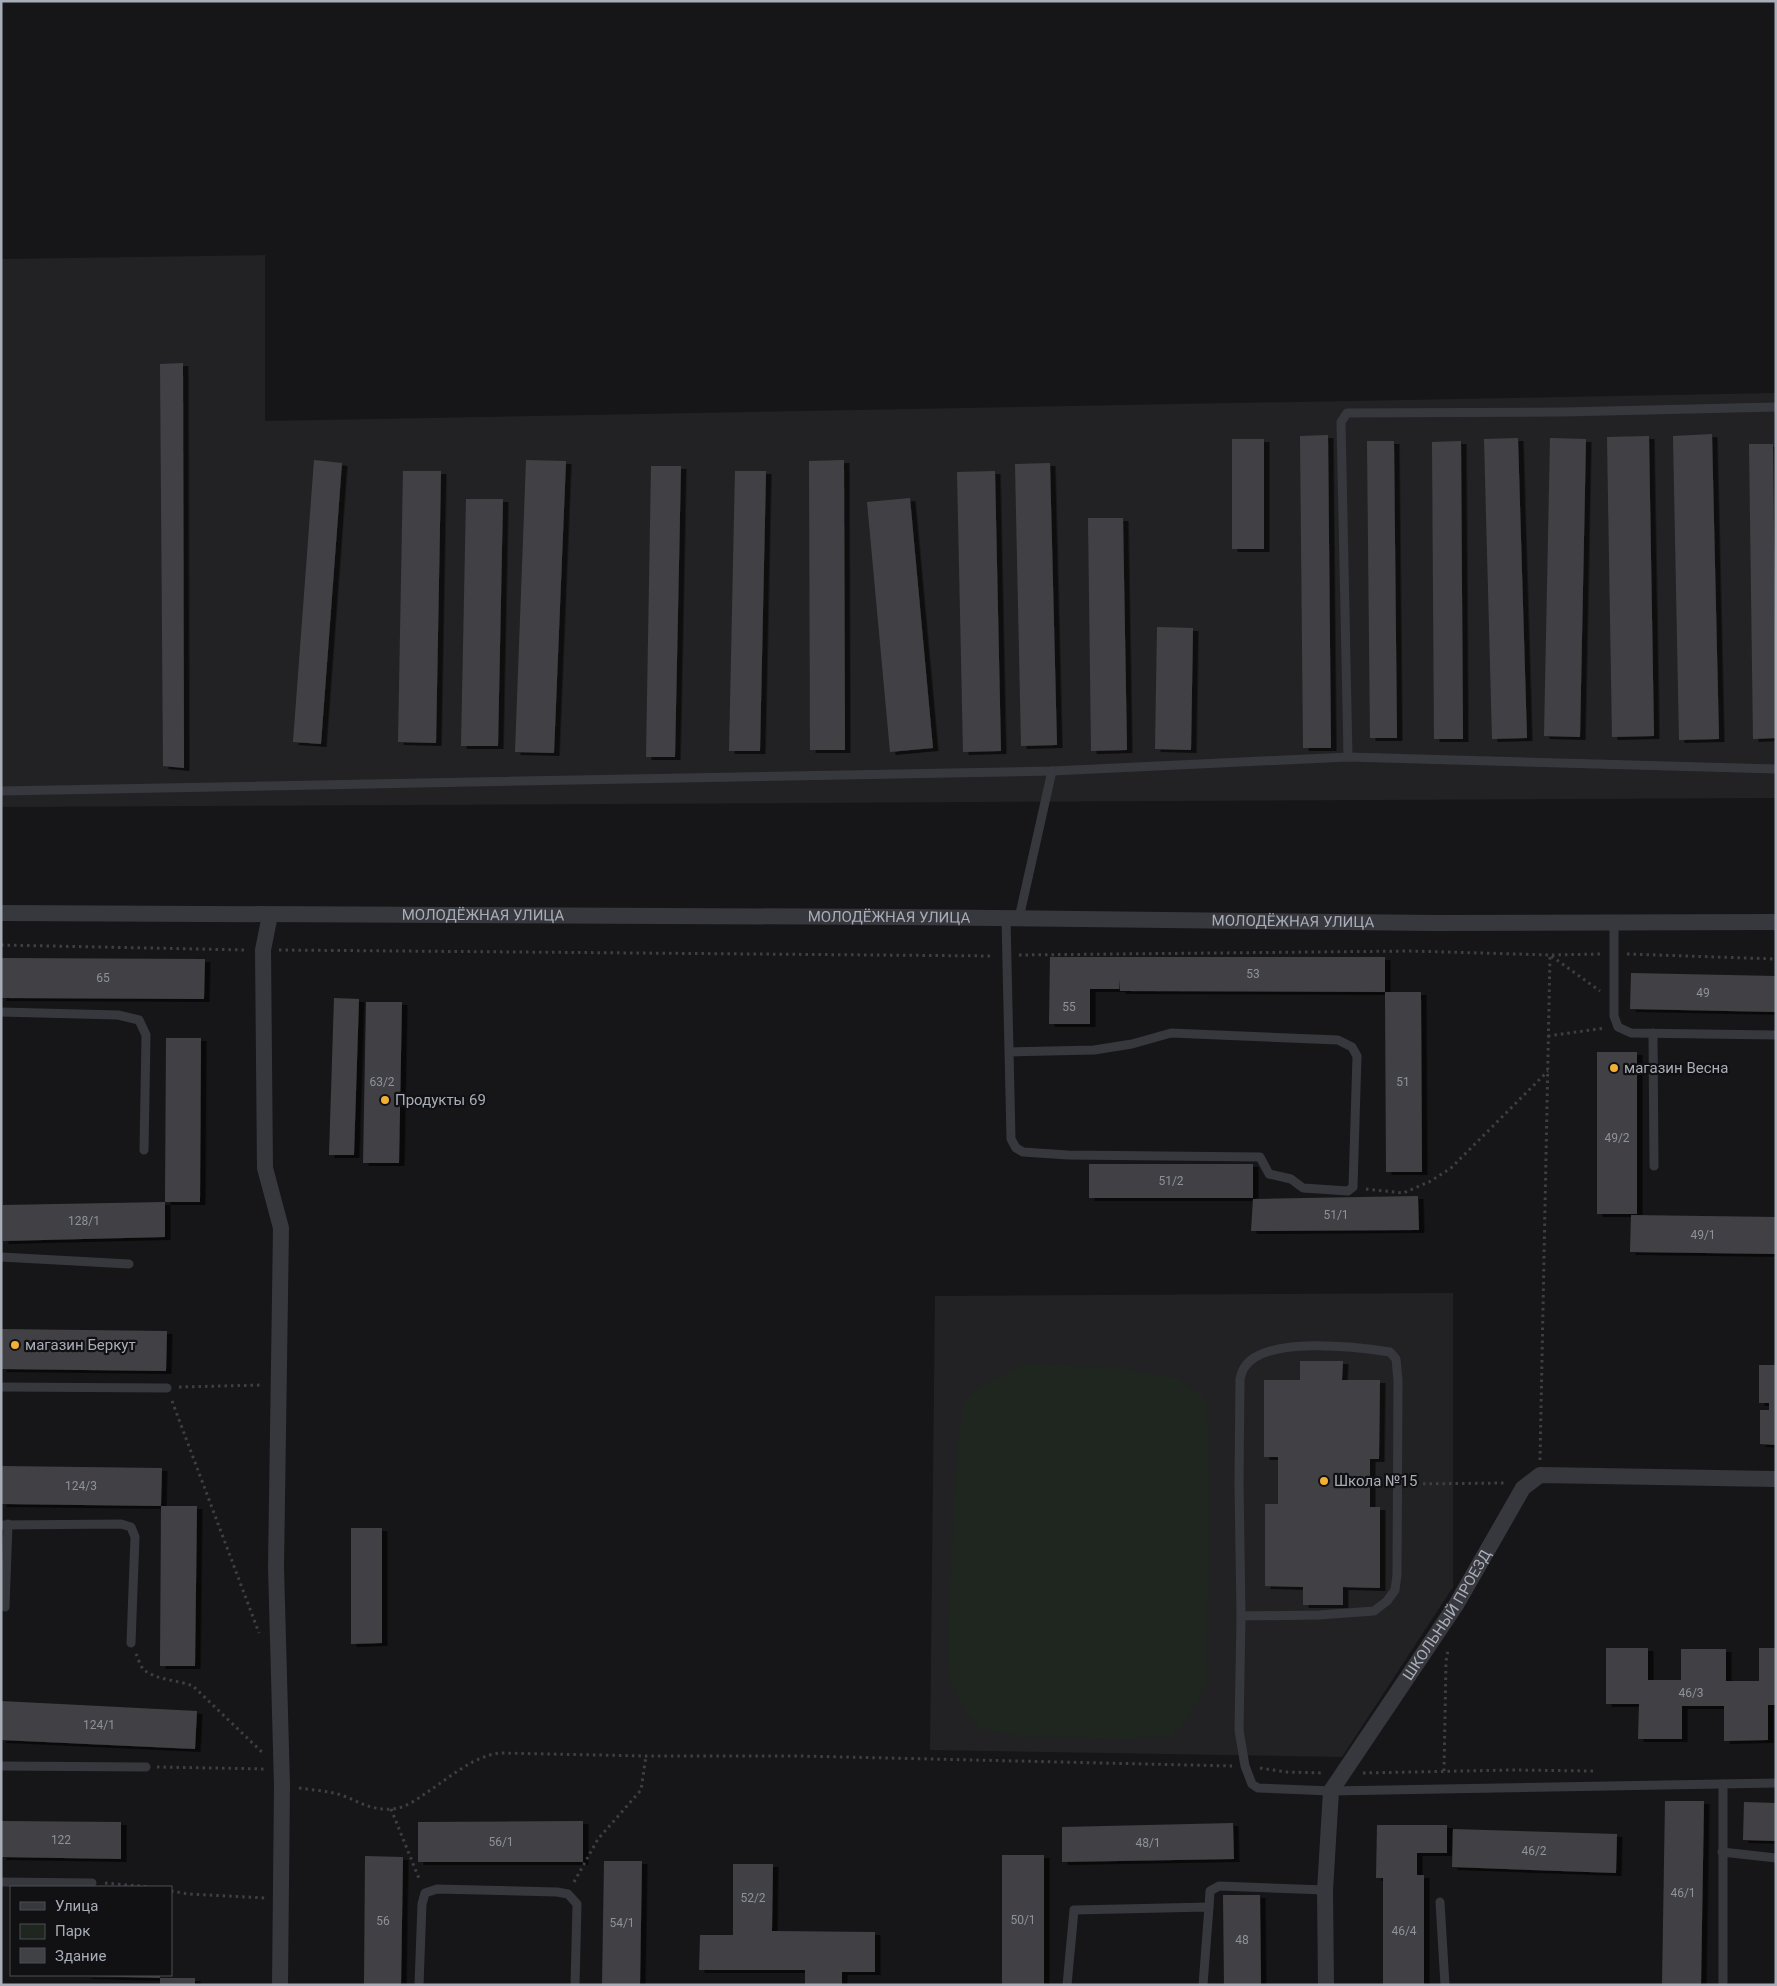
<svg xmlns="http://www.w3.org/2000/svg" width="1777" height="1986" viewBox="0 0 1777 1986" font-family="Roboto,sans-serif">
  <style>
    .built { fill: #222225 }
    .green { fill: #1e261f }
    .building { fill: #404145; filter: url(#shadow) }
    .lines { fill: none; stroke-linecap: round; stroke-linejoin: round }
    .path { stroke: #3d3f44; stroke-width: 3; stroke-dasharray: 2.5 4; stroke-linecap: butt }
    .lane { stroke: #37383d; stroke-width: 9 }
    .street { stroke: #37383d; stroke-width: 16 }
    .poi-dot { fill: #f2b134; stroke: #111113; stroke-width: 2 }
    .labels { text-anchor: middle; stroke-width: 4.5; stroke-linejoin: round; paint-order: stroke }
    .number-label { font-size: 12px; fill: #8e929b }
    .street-label { font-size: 15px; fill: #a8adb8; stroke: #111113 }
    .poi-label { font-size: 15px; fill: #a8adb8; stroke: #111113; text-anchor: start }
  </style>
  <defs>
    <filter id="shadow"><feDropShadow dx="5.5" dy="3" stdDeviation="0" flood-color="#0009"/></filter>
  </defs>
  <rect width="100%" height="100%" fill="#161618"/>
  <!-- built -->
  <g class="built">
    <polygon points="265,255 265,421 1776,393 1776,798 1,807 1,259"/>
    <polygon points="1453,1293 1453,1587 1342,1757 930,1750 935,1296"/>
  </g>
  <!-- green -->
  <polygon class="green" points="1024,1364 1124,1368 1176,1378 1205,1398 1208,1423 1210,1551 1206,1645 1207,1682 1189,1717 1172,1736 1123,1739 1017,1736 979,1728 961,1706 949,1678 947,1641 957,1448 964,1403 981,1386"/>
  <!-- building -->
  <g class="building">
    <polygon points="183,363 184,768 163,766 160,364"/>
    <polygon points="1712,434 1719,739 1679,740 1673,436"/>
    <polygon points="1328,435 1331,748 1303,748 1300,436"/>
    <polygon points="1649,436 1654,736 1612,737 1607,437"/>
    <polygon points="1518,438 1527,738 1492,739 1484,439"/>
    <polygon points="1550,438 1586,439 1580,737 1544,736"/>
    <rect x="1232" y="439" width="32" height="110"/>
    <polygon points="1367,441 1394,441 1397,738 1370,738"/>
    <polygon points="1461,441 1463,739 1434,739 1432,442"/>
    <polygon points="1749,444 1773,444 1776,738 1753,739"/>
    <polygon points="314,460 342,463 321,744 293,742"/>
    <polygon points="526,460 566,461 554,753 515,752"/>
    <polygon points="844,460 845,750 810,750 809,461"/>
    <polygon points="1050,463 1057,745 1021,746 1015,464"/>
    <polygon points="651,466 681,466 675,757 646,757"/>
    <polygon points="403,471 441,471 436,743 398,742"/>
    <polygon points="735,471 766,471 760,751 729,751"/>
    <polygon points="995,471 1001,751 963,752 957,472"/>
    <polygon points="910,498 933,748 890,752 867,502"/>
    <polygon points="466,499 503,499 498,746 461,746"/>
    <polygon points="1088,518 1123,518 1127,750 1091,751"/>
    <polygon points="1157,627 1193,628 1191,750 1155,749"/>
    <polygon points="1050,957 1385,957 1385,992 1421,992 1422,1172 1386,1172 1385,992 1120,991 1119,979 1119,989 1090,989 1090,1024 1049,1024"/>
    <polygon points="1,958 205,959 204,999 1,998"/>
    <polygon points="1631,973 1776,976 1776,1012 1630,1009"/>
    <polygon points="334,998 359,999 354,1155 329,1155"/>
    <polygon points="366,1002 402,1002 399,1163 363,1163"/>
    <polygon points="166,1038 201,1038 200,1202 165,1202"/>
    <rect x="1597" y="1052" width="40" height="162"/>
    <rect x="1089" y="1164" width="164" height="34"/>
    <polygon points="1418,1196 1419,1230 1251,1231 1253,1199"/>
    <polygon points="165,1202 165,1237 3,1241 3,1205"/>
    <polygon points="1631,1215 1776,1217 1776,1254 1630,1252"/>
    <polygon points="1,1329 167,1331 166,1371 1,1369"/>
    <polygon points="1300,1361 1343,1361 1342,1380 1380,1380 1379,1459 1370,1459 1370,1507 1380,1507 1380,1588 1343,1587 1343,1605 1303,1605 1303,1587 1265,1586 1265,1504 1278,1504 1278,1457 1264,1457 1264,1380 1300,1380"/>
    <polygon points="1759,1365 1776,1365 1776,1445 1760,1444 1760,1410 1769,1410 1769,1403 1759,1403"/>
    <polygon points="1,1466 162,1468 161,1506 1,1504"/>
    <polygon points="161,1506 197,1506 195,1666 160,1666"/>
    <polygon points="351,1528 382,1528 382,1643 351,1644"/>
    <polygon points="1606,1648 1648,1648 1648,1680 1681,1680 1681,1649 1726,1649 1726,1681 1759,1681 1759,1648 1776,1648 1776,1705 1768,1705 1768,1740 1724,1741 1724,1706 1682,1706 1682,1739 1638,1739 1639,1704 1606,1704"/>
    <polygon points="1,1701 197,1711 195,1749 1,1740"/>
    <polygon points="1665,1801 1704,1801 1701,1985 1662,1985"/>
    <polygon points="1744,1802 1776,1803 1776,1841 1743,1840"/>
    <polygon points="1,1821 121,1822 121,1859 1,1857"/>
    <polygon points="583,1821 583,1862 418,1862 418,1822"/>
    <polygon points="1233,1823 1234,1859 1062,1862 1062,1827"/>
    <polygon points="1377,1825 1447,1825 1447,1853 1417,1853 1417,1875 1424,1875 1424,1985 1383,1985 1383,1878 1376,1878"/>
    <polygon points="1453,1829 1617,1834 1616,1873 1452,1867"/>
    <rect x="1002" y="1855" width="42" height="130"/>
    <polygon points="365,1856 403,1857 401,1985 364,1985"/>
    <polygon points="604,1861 642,1861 640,1985 602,1985"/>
    <polygon points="733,1864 773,1864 772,1931 875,1932 875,1972 842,1972 842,1985 805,1985 805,1970 699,1970 700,1935 733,1935"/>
    <polygon points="1223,1895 1260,1895 1261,1985 1224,1985"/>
    <polygon points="86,1975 160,1975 160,1978 86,1976"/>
    <rect x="160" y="1978" width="35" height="7"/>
  </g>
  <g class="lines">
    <!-- path -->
    <g class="path">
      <polyline points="1,945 246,950"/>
      <polyline points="279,950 993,956"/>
      <polyline points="1627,954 1776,959"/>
      <polyline points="1019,955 1411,951 1550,955 1600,954"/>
      <polyline points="1548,1036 1605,1028"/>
      <polyline points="1366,1189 1403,1193 1429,1182 1451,1168 1548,1071"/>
      <polyline points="179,1387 263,1385"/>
      <polyline points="172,1401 259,1633"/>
      <polyline points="1540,1460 1550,955 1600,991"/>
      <polyline points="1410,1484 1506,1483"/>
      <path d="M136,1654C138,1658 140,1665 143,1669C155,1680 178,1680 193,1686L264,1754"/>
      <polyline points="157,1767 266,1769"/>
      <polyline points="1260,1768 1286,1772 1324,1773"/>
      <polyline points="1444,1771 1446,1661 1448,1650"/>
      <polyline points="1363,1773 1512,1770 1594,1771"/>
      <path d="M299,1788C313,1790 328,1791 341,1795C358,1801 372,1811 392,1809C405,1808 416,1800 426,1793C449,1778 472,1757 499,1753L646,1756H801L1232,1766"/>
      <polyline points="391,1809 420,1881"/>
      <polyline points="574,1882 598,1839 641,1790 646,1756"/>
      <polyline points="105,1883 151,1887"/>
      <polyline points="171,1891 188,1894 266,1898"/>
    </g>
    <!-- lane -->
    <g class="lane">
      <polyline points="1348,757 1341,422 1347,413 1563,412 1776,407"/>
      <polyline points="1,791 1052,771 1348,757 1776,769"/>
      <polyline points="1019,918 1052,771"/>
      <polyline points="1006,919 1011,1139 1016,1148 1023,1152 1068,1155 1260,1157 1269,1174 1291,1179 1303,1188 1348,1191 1353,1187 1357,1056 1352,1047 1338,1040 1171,1033 1132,1044 1094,1050 1010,1052"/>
      <polyline points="1614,922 1614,1016 1618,1027 1631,1033 1776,1035"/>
      <polyline points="1,1012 118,1015 139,1020 146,1035 144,1150"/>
      <polyline points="1653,1033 1654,1166"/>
      <polyline points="1,1257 129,1264"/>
      <polyline points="1,1387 167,1388"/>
      <polyline points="1,1525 121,1524 131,1527 135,1537 131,1643"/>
      <polyline points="5,1607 8,1524"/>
      <path d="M1241,1616L1319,1615L1374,1611L1387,1601L1395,1590L1397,1575L1398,1380L1396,1359L1390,1352C1358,1347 1264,1335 1244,1368C1242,1371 1241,1375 1240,1379L1239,1482L1241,1616L1239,1730L1245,1766L1252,1784L1258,1788L1331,1791L1776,1783"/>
      <polyline points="1,1766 146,1767"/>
      <polyline points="1723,1784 1723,1985"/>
      <polyline points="1722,1852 1776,1858"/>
      <polyline points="1,1882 92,1883"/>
      <polyline points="1440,1902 1445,1985"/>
      <polyline points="1209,1907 1210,1891 1219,1886 1325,1890"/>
      <polyline points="419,1985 422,1904 425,1893 437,1889 557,1892 568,1894 577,1904 575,1985"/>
      <polyline points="1067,1985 1074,1910 1209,1907 1203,1985"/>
    </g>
    <!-- street -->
    <g class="street">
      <path id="s1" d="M1,913L903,917L1436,923L1776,922"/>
      <polyline points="270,915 263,950 265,1168 281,1228 276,1567 282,1785 280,1985"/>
      <path id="s2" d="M1326,1985L1325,1890L1331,1791L1456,1605L1523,1488L1540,1475L1776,1479"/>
    </g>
  </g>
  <!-- markers -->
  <g class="poi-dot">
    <circle cx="1614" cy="1068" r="5"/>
    <circle cx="385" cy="1100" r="5"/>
    <circle cx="15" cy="1345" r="5"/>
    <circle cx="1324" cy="1481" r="5"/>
  </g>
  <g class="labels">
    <!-- number labels -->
    <g class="number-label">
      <text x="1253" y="978">53</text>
      <text x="103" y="982">65</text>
      <text x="1703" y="997">49</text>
      <text x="1069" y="1011">55</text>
      <text x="382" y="1086">63/2</text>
      <text x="1403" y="1086">51</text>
      <text x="1617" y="1142">49/2</text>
      <text x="1171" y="1185">51/2</text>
      <text x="1336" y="1219">51/1</text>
      <text x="84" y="1225">128/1</text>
      <text x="1703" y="1239">49/1</text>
      <text x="81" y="1490">124/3</text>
      <text x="1691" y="1697">46/3</text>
      <text x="99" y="1729">124/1</text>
      <text x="61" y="1844">122</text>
      <text x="501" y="1846">56/1</text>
      <text x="1148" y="1847">48/1</text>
      <text x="1534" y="1855">46/2</text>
      <text x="1683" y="1897">46/1</text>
      <text x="753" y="1902">52/2</text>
      <text x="1023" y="1924">50/1</text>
      <text x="383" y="1925">56</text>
      <text x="622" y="1927">54/1</text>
      <text x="1404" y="1935">46/4</text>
      <text x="1242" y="1944">48</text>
    </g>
    <!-- street labels -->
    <g class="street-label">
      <text dy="5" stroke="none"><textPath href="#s1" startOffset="482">МОЛОДЁЖНАЯ УЛИЦА</textPath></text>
      <text dy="5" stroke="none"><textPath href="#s1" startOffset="888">МОЛОДЁЖНАЯ УЛИЦА</textPath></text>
      <text dy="5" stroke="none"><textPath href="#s1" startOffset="1292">МОЛОДЁЖНАЯ УЛИЦА</textPath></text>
      <text dy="5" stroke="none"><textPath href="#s2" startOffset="405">ШКОЛЬНЫЙ ПРОЕЗД</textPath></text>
    </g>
    <!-- poi labels -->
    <g class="poi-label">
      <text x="1624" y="1073">магазин Весна</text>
      <text x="395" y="1105">Продукты 69</text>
      <text x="25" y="1350">магазин Беркут</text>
      <text x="1334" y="1486">Школа №15</text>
    </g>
  </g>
  <!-- border -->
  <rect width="1777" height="1986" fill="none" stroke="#a8adb8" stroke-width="5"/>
  <!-- legend -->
  <rect x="10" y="1886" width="162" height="90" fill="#111113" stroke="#4d4f55"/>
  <rect x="20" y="1902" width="25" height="8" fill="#37383d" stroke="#4d4f55"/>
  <text x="55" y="1911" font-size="15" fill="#a8adb8">Улица</text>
  <rect x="20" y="1924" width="25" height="15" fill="#1e261f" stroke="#4d4f55"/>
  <text x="55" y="1936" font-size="15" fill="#a8adb8">Парк</text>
  <rect x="20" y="1948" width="25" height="15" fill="#404145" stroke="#4d4f55"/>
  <text x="55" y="1961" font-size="15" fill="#a8adb8">Здание</text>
</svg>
